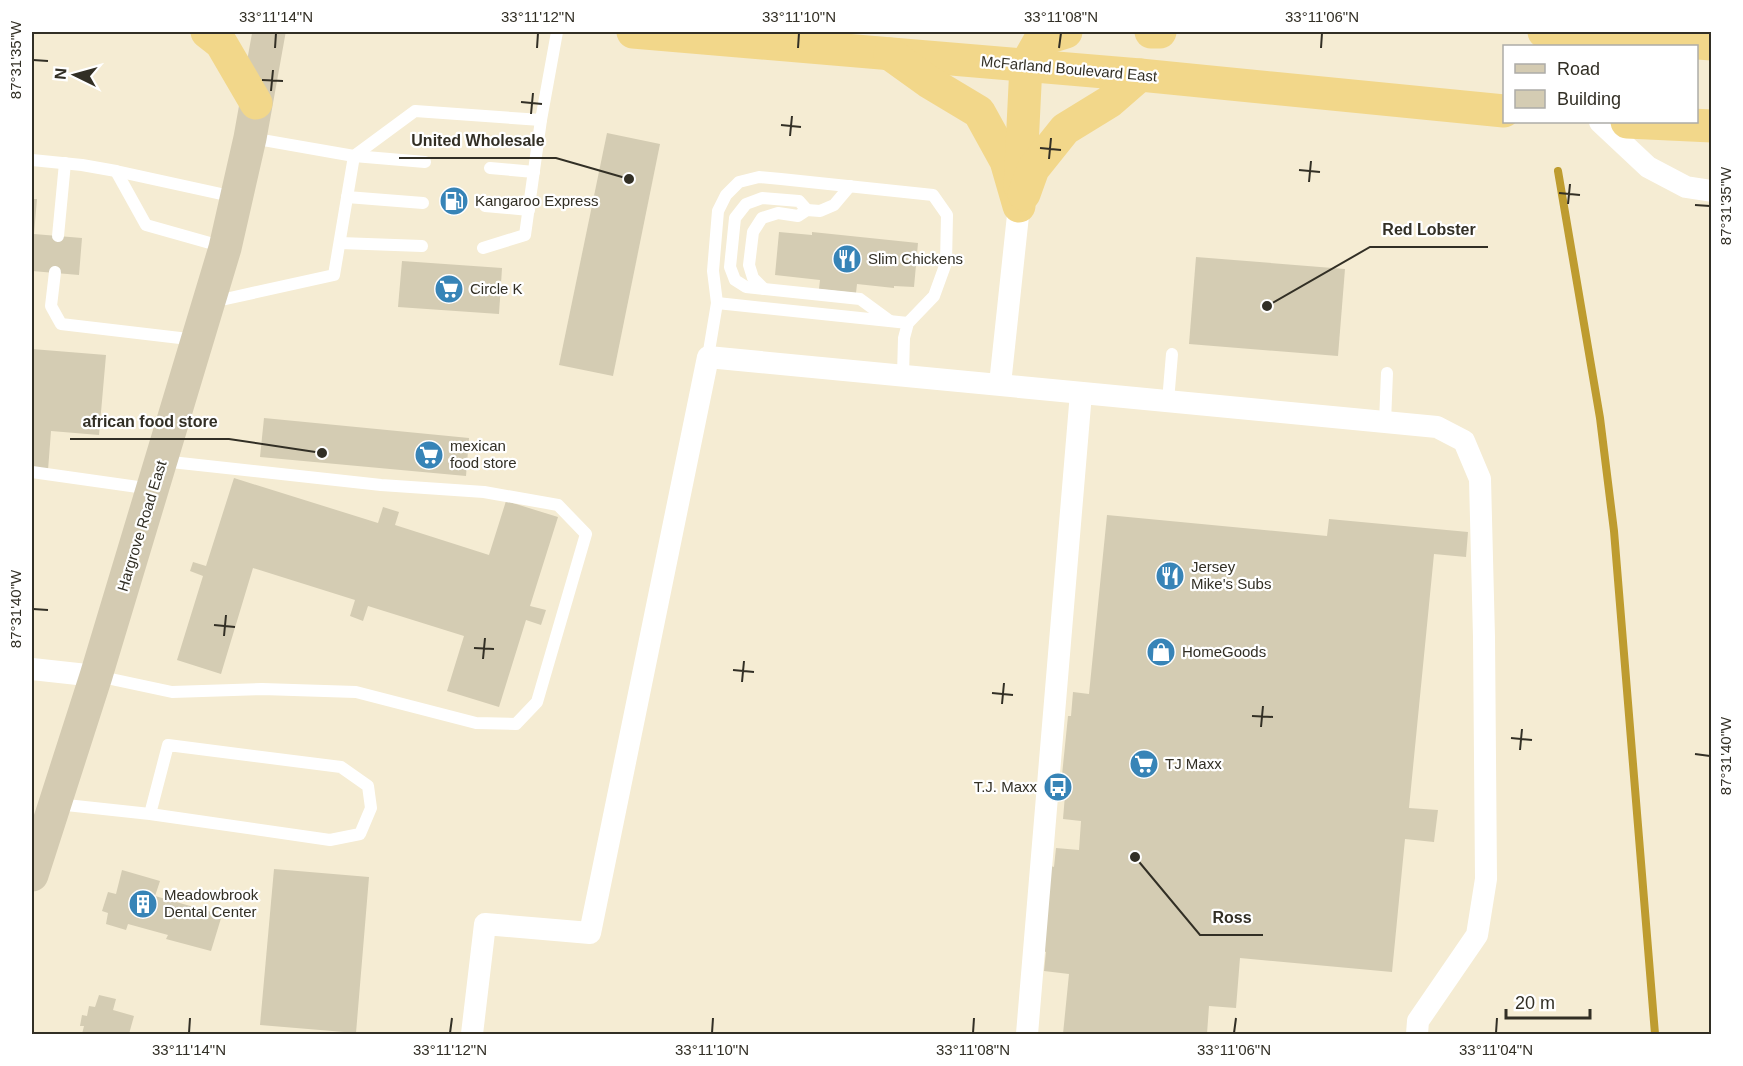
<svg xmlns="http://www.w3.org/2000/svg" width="1743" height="1066" viewBox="0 0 1743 1066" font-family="Arial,sans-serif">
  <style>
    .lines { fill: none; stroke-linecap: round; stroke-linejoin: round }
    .stream { stroke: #be9c2f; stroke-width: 8 }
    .building { fill: #d4ccb3 }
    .service { stroke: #fff; stroke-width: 12 }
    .minor { stroke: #fff; stroke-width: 22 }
    .secondary { stroke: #d4cbb2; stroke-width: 33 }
    .trunk { stroke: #f2d78a; stroke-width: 33 }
    .ticks { fill: none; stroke: #322f25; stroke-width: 2 }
    .labels { text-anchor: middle; stroke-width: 4.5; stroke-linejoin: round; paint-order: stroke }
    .street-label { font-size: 15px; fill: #322f25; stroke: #fff }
    .poi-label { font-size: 15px; fill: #322f25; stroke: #fff; text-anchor: start }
    .leader { fill: none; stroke: #322f25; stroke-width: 2 }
    .callout-dot { fill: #322f25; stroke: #fff; stroke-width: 2 }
    .callout-label { font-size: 16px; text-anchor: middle; font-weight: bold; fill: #322f25; stroke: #fff; stroke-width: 4.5; stroke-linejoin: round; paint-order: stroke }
    .neatline { fill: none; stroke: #322f25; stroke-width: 2 }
    .ticks-label { font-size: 15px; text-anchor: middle; fill: #322f25 }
  </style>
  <rect width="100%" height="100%" fill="#f5ecd3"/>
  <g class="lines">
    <!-- stream -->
    <polyline class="stream" points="1558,171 1600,418 1614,531 1655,1034"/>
  </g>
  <!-- building -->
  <g class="building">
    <polygon points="607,133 660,144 613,376 559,365"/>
    <polygon points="32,199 37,199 34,234 82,238 79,275 32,271"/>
    <polygon points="779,232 812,235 812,232 918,243 914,287 894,286 894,288 857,284 856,293 819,289 820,280 775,275"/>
    <polygon points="1196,257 1345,269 1338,356 1189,344"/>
    <polygon points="402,261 502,268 499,314 398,307"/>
    <polygon points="32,349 106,355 99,435 51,431 48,470 32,468"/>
    <polygon points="264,418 469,438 466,476 260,457"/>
    <polygon points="234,478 378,523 383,507 399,512 395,525 489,555 506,501 558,517 530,606 546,610 541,625 526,620 499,707 447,691 464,636 368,606 363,621 350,616 355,600 253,568 221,674 177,660 203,576 190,571 193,562 206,566"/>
    <polygon points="1107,515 1327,536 1329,519 1468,532 1466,557 1434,554 1409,808 1438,810 1434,842 1405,839 1392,972 1240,958 1236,1008 1209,1006 1207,1034 1063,1034 1069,974 1044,971 1046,952 1043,951 1051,866 1054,867 1056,848 1079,850 1081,821 1063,819 1065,795 1060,795 1068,716 1071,716 1073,692 1089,694"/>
    <polygon points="274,869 369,877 356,1033 260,1025"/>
    <polygon points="122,870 160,881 155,896 222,915 211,951 166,939 168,935 128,924 126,930 106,924 108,913 102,911 108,892 116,894"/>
    <polygon points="99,995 116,999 113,1010 134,1016 129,1034 82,1034 84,1026 80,1026 82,1015 87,1016 89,1006 95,1007"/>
  </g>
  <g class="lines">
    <!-- service -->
    <g class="service">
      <polyline points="251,138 354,156 425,162"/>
      <polyline points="32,160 82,165 116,171 235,197"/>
      <polyline points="490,168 534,172"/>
      <polyline points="116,171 146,225 224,247"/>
      <polyline points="347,197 423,203"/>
      <polyline points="485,206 529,210"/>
      <polyline points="807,210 799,201 762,198 746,204 735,218 730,267 735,280 746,287 860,299 890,321"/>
      <polyline points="58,236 65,163"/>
      <polyline points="340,243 422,246"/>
      <polyline points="483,248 525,235 541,120"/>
      <polyline points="55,272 51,306 61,324 197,340"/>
      <polyline points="764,289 753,278 749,265 753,232 762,218 778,213 798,216 807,210 820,211 834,205 850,186"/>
      <polyline points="212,302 334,275 354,156 415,111 541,120 557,32"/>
      <polyline points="717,303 908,323"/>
      <polyline points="708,357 717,303 713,271 718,211 726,195 739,182 759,177 781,179 933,195 947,215 946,263 934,296 908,323 904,338 903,375"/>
      <polyline points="1168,401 1172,354"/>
      <polyline points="1385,422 1387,373"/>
      <polyline points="32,472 152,489"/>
      <polyline points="97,676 172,692 262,689 356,692 476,723 516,724 537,702 586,534 558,505 484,492 381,485 162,461"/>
      <polyline points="57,804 150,814 330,840 360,834 371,808 368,786 341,767 168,745 150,814"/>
    </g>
    <!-- minor -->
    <g class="minor">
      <polyline points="1600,122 1648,167 1686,187 1712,191"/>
      <polyline points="1000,384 1019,206"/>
      <polyline points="32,669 96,676"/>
      <polyline points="472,1034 485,924 590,933 708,357 1437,427 1464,441 1480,479 1484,637 1486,879 1477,935 1418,1021 1417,1034"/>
      <polyline points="1027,1034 1081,393"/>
    </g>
    <!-- secondary -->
    <polyline class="secondary" points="32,875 96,676 225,248 250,138 269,32"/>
    <!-- trunk -->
    <g class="trunk">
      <polyline points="207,32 221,43 256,103"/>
      <polyline points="633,32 1140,75 1504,111"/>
      <polyline points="1151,32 1160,32"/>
      <polyline points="1544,32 1712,44"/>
      <polyline points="890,54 929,82 979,112 1006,161 1019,206"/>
      <polyline points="1627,122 1712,126"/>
      <polyline points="1020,187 1026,65 1040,40 1066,32"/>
      <polyline points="1024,194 1033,169 1065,129 1109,102 1140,75"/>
    </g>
  </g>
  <!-- ticks -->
  <path class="ticks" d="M275,48L276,33M537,48L538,33M798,48L799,33M1059,48L1061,33M1321,48L1322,33M33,60L48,61M262,80L283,81M271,91L273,70M521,102L542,104M531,114L533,93M781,125L801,127M790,136L792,116M1040,148L1061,150M1049,159L1051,138M1299,170L1320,172M1309,182L1311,161M1559,193L1580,195M1568,204L1570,184M1695,205L1710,206M33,609L48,610M214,625L235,627M224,636L226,615M474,648L494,649M483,659L485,638M733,670L754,672M742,682L744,661M992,693L1013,695M1002,704L1004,683M1252,716L1273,717M1261,727L1263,706M1511,738L1532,740M1520,750L1522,729M1695,754L1710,756M189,1033L190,1018M450,1033L452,1018M712,1033L713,1018M973,1033L974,1018M1234,1033L1236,1018M1496,1033L1497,1018"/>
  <!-- icons -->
  <defs>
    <g id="fuel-disc" transform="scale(1.5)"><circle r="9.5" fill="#3784b7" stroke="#fff"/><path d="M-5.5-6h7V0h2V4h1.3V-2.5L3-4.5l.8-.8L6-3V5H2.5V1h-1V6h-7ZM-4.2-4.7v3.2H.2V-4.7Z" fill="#fff"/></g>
    <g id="restaurant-disc" transform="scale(1.5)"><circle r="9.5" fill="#3784b7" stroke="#fff"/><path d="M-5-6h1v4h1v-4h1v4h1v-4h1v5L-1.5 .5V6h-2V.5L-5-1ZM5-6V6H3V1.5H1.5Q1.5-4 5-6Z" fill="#fff"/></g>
    <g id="supermarket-disc" transform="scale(1.5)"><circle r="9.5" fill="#3784b7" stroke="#fff"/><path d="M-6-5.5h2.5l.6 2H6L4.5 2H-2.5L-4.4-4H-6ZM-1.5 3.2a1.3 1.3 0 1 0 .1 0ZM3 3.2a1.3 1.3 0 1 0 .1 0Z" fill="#fff"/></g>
    <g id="shop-disc" transform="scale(1.5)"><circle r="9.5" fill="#3784b7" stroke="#fff"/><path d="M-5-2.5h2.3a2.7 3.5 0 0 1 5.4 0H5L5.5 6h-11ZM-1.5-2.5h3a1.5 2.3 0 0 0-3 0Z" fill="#fff"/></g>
    <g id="bus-disc" transform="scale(1.5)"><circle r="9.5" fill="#3784b7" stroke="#fff"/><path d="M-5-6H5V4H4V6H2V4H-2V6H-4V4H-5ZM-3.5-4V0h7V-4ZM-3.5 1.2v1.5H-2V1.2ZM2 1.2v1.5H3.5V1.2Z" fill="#fff"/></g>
    <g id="building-disc" transform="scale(1.5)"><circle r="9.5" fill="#3784b7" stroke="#fff"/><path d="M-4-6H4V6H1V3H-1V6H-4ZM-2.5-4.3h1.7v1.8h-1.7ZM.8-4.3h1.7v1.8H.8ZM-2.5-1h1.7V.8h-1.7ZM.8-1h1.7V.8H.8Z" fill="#fff"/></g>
  </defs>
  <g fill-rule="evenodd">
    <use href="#fuel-disc" x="454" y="201"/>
    <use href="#restaurant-disc" x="847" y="259"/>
    <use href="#supermarket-disc" x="449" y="289"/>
    <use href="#supermarket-disc" x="429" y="455"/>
    <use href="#restaurant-disc" x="1170" y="576"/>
    <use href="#shop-disc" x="1161" y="652"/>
    <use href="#supermarket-disc" x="1144" y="764"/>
    <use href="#bus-disc" x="1058" y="787"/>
    <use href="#building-disc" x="143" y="904"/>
  </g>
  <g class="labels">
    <!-- street labels -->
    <g class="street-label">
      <text transform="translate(1069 69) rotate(5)" y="5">McFarland Boulevard East</text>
      <text transform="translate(142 526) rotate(-73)" y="5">Hargrove Road East</text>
    </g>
    <!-- poi labels -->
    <g class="poi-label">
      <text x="475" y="206">Kangaroo Express</text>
      <text x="868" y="264">Slim Chickens</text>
      <text x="470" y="294">Circle K</text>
      <text x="450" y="451">mexican<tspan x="450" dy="17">food store</tspan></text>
      <text x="1191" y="572">Jersey<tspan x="1191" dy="17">Mike's Subs</tspan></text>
      <text x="1182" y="657">HomeGoods</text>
      <text x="1165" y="769">TJ Maxx</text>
      <text x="1037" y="792" text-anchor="end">T.J. Maxx</text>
      <text x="164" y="900">Meadowbrook<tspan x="164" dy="17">Dental Center</tspan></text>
    </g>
  </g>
  <!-- callouts -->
  <path class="leader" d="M629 179L556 158H399M1267 306L1370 247H1488M322 453L229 439H70M1135 857L1200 935H1263"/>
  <g class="callout-dot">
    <circle cx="629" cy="179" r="6"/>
    <circle cx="1267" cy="306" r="6"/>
    <circle cx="322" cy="453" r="6"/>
    <circle cx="1135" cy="857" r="6"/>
  </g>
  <g class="callout-label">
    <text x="478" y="146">United Wholesale</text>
    <text x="1429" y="235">Red Lobster</text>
    <text x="150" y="427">african food store</text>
    <text x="1232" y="923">Ross</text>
  </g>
  <!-- border -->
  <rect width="1743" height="1066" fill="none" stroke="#ffffff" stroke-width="66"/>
  <!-- legend -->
  <rect x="1503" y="45" width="195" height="78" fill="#ffffff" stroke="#adaca8" stroke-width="1.5"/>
  <rect x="1515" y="64" width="30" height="9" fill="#d4cbb2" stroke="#adaca8" stroke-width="1.5"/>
  <text x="1557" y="75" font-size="18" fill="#322f25">Road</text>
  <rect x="1515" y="90" width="30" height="18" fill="#d4ccb3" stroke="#adaca8" stroke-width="1.5"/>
  <text x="1557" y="105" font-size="18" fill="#322f25">Building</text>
  <!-- north arrow -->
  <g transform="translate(75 75) rotate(275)" stroke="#ffffff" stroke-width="4.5" paint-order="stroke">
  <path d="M0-4.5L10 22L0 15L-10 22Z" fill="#322f25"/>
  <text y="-9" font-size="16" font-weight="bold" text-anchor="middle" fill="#322f25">N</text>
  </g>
  <!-- scale -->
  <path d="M1506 1009v9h84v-9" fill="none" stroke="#322f25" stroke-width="3"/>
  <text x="1515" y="1009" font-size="18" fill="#322f25" stroke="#ffffff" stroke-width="4.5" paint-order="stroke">20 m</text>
  <rect x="33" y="33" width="1677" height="1000" class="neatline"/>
  <g class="ticks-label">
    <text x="276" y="22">33°11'14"N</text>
    <text x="538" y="22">33°11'12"N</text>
    <text x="799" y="22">33°11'10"N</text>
    <text x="1061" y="22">33°11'08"N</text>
    <text x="1322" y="22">33°11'06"N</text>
    <text transform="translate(16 60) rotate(-90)" y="5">87°31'35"W</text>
    <text transform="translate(1726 206) rotate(-90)" y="5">87°31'35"W</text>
    <text transform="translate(16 609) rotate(-90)" y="5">87°31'40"W</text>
    <text transform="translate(1726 756) rotate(-90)" y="5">87°31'40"W</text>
    <text x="189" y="1055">33°11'14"N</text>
    <text x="450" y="1055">33°11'12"N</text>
    <text x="712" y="1055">33°11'10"N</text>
    <text x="973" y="1055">33°11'08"N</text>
    <text x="1234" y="1055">33°11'06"N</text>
    <text x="1496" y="1055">33°11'04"N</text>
  </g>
</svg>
